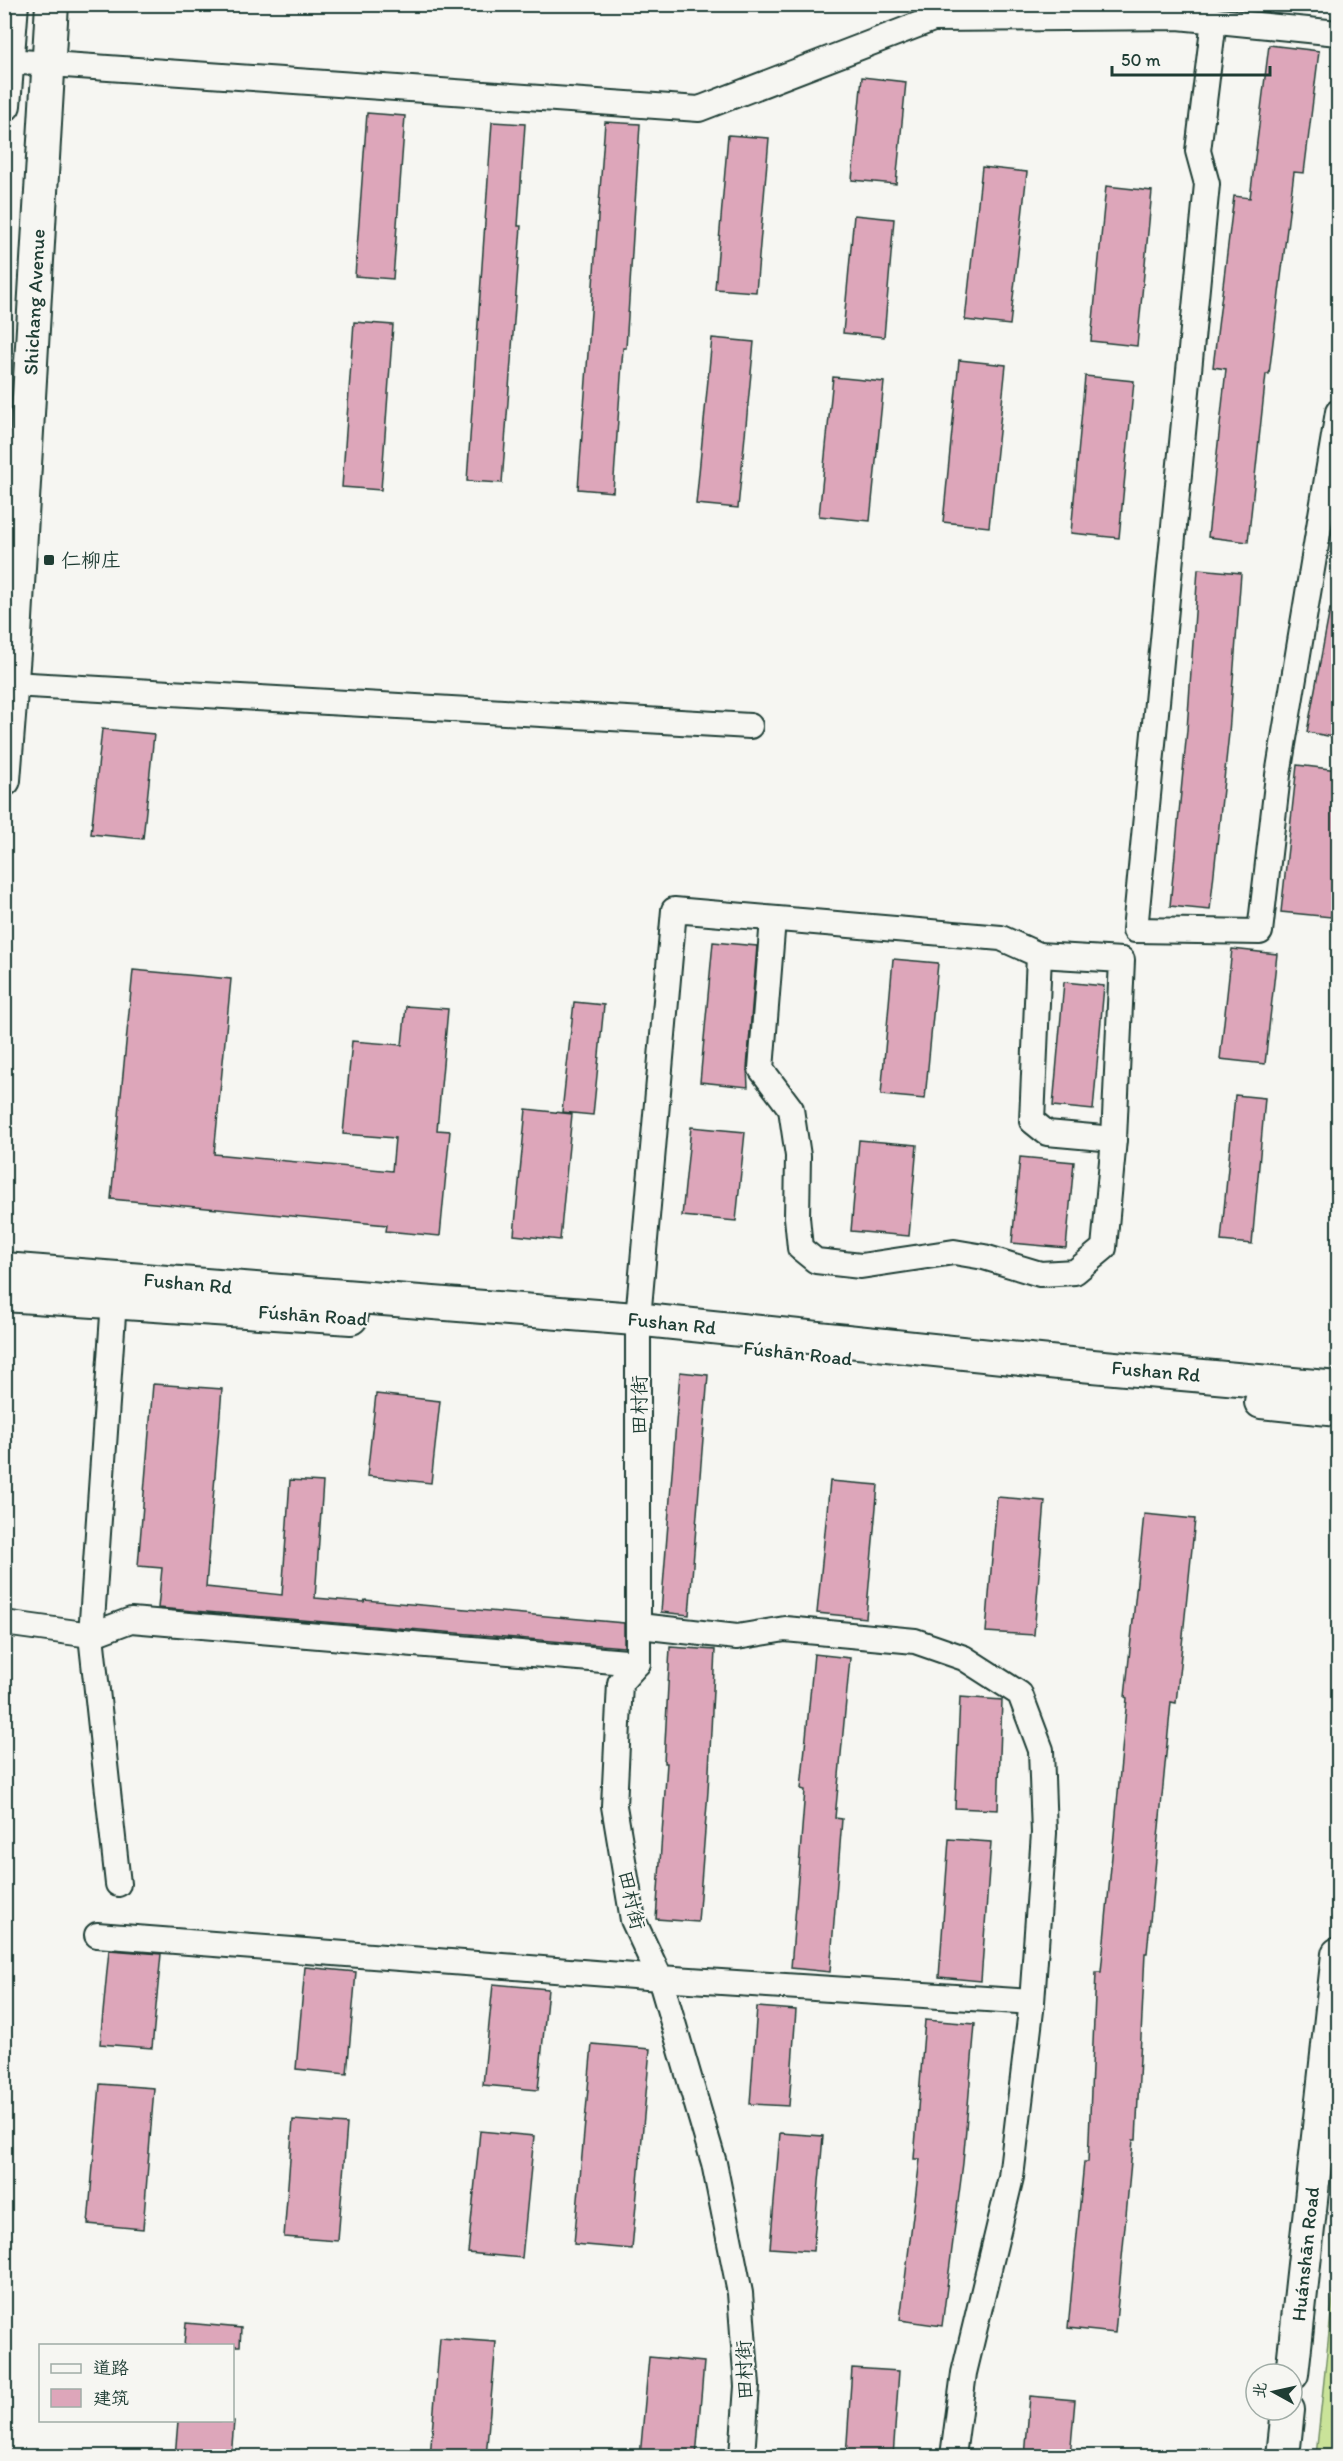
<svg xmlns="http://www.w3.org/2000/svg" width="1343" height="2461" viewBox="0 0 1343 2461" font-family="Itim,'LXGW WenKai TC',sans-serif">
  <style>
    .green { fill: #cae399; stroke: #749066; stroke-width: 1.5 }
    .building { fill: #dda6ba; stroke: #1f3d34; stroke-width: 1.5 }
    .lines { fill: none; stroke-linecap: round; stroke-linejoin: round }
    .minor-casing { stroke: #1f3d34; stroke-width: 28 }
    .major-casing { stroke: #1f3d34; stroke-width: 36 }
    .minor { stroke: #f6f6f2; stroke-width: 24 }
    .major { stroke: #f6f6f2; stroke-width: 32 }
    .poi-dot { fill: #1f3d34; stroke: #f6f6f2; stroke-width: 2 }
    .labels { text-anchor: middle; stroke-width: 4.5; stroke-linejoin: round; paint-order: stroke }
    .street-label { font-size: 20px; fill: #1f3d34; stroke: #f6f6f2 }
    .poi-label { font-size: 20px; fill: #1f3d34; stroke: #f6f6f2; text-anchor: start }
  </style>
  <rect width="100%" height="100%" fill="#f6f6f2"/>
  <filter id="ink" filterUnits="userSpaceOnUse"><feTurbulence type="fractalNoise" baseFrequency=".0167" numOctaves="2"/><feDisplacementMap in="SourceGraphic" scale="12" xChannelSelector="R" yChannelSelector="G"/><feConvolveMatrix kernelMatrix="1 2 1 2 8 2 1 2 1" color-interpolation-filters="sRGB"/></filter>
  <g filter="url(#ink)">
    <!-- green -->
    <polygon class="green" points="1338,2248 1338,2456 1316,2456"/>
    <!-- building -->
    <g class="building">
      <polygon points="1269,45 1319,51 1304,173 1294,172 1269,374 1266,374 1248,542 1208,537 1226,369 1213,367 1234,196 1250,198"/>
      <polygon points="862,77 906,82 896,184 852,180"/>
      <polygon points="367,113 405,116 393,279 355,276"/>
      <polygon points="492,122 525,124 518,226 521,226 502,483 467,481"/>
      <polygon points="605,122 640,124 626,348 623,348 613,492 578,489"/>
      <polygon points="728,135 769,138 756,292 715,289"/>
      <polygon points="982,167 1027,172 1010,325 965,320"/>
      <polygon points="1106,186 1152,191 1137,346 1091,341"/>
      <polygon points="854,215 894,219 884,337 843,333"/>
      <polygon points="354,322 393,325 381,490 342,487"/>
      <polygon points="712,338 754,342 738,508 696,504"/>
      <polygon points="959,360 1006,365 989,527 943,522"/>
      <polygon points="1085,376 1134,381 1119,538 1071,533"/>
      <polygon points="833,377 884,382 870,521 819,516"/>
      <polygon points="1198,569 1241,573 1229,733 1210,910 1170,906 1187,730"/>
      <polygon points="1330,609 1338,610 1338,738 1307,732"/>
      <polygon points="102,729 154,734 143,839 91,834"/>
      <polygon points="1297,765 1338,770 1338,856 1331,917 1281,912"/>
      <polygon points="713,942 757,946 747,1068 748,1087 700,1082"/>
      <polygon points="1232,949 1277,954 1265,1064 1220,1059"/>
      <polygon points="893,959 938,963 925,1099 881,1095"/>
      <polygon points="133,970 231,979 214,1154 392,1171 395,1138 343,1134 352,1041 402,1045 406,1006 448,1009 437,1130 450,1131 440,1236 386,1231 387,1225 111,1199"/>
      <polygon points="1064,982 1104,986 1093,1110 1053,1106"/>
      <polygon points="574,1002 604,1005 593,1115 562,1112"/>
      <polygon points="1235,1095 1265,1098 1252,1244 1221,1241"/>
      <polygon points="526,1109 572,1114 560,1240 514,1235"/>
      <polygon points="691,1127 745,1132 736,1221 682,1216"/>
      <polygon points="859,1140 917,1145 909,1236 851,1231"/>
      <polygon points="1020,1157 1074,1162 1066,1248 1012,1243"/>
      <polygon points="680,1372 708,1375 689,1615 661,1612"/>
      <polygon points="153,1384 222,1389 206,1587 282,1595 290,1480 323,1482 315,1598 364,1602 365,1600 624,1623 624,1647 158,1608 162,1568 138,1566"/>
      <polygon points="376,1394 440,1401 431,1483 367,1476"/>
      <polygon points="830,1481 878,1485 866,1618 817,1613"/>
      <polygon points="997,1497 1045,1501 1034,1635 986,1632"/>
      <polygon points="1144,1514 1195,1519 1176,1703 1171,1702 1147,1953 1145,1953 1136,2140 1133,2140 1115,2333 1068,2328 1084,2162 1088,2162 1096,1972 1101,1972 1127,1698 1125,1697"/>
      <polygon points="670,1647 715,1650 708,1791 698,1922 656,1919 667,1763 664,1763"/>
      <polygon points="814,1654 850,1658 835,1818 842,1819 830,1972 791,1968 805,1790 801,1789"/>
      <polygon points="960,1697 1002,1700 998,1810 955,1808"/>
      <polygon points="949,1839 991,1842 981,1981 939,1977"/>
      <polygon points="109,1950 161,1954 152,2048 100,2044"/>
      <polygon points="305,1967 356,1972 347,2074 296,2069"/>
      <polygon points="493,1984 548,1989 538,2090 483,2085"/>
      <polygon points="757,2007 796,2010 789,2106 750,2104"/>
      <polygon points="925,2020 975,2024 963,2163 942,2326 900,2320 920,2159 914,2159"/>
      <polygon points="592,2044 650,2049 632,2249 574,2244"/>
      <polygon points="100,2084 154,2088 143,2229 88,2224"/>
      <polygon points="293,2120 347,2124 338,2241 284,2237"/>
      <polygon points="480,2131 534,2136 522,2258 468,2253"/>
      <polygon points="780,2133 823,2136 813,2251 770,2248"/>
      <polygon points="186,2323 241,2328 240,2346 184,2346"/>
      <polygon points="440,2338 496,2342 486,2457 430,2457"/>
      <polygon points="649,2357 704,2362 696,2457 640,2457"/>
      <polygon points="852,2368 899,2371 893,2457 846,2457"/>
      <polygon points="1030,2396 1075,2400 1070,2457 1025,2457"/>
      <polygon points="178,2421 234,2421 231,2457 175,2457"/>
    </g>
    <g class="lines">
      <!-- minor casing -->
      <g class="minor-casing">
        <g id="minor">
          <polyline points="1214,20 1198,151 1207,184 1135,930 1260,932 1278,775 1338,412"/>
          <polyline points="7,61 699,109 933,19 1178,17 1338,33"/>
          <polyline points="12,684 750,726"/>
          <polyline points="773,919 761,1069 791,1109 798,1156 797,1217 800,1248 816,1261 861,1266 954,1252 984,1257 1040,1274 1075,1272 1104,1248 1114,1139 1122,960 1039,955"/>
          <polyline points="115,1286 91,1635 118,1884"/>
          <polyline points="4,1623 91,1635 131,1620 638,1663"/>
          <polyline points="640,1626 737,1637 785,1629 915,1641 964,1658 1020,1694 1041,1750 1044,1833 1032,2002 1011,2177 964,2373 953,2456"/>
          <polyline points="97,1935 660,1978 1032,2002"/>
          <polyline points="742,2456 747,2386 740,2293 714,2163 660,1978 633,1920 614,1806 620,1683 638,1663 638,1319 674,910 1001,938 1039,955 1032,1121 1047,1133 1114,1139"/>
        </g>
      </g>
      <!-- major casing -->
      <g class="major-casing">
        <g id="major">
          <polyline points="4,105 12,4"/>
          <polyline points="4,780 14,653 52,4"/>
          <polyline points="4,1269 635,1319 1059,1363 1338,1388"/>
          <polyline points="4,1295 351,1318"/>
          <polyline points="1261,1402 1338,1410"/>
          <polyline points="1292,2374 1338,1954"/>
          <polyline points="1283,2456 1288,2410"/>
        </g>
      </g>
      <!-- minor -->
      <use href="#minor" class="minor"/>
      <!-- major -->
      <use href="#major" class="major"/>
    </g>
  </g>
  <!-- markers -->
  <rect class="poi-dot" x="43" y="554" width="12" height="12" rx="3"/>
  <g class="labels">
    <!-- street labels -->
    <g class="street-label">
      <text transform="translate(34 302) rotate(-87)" y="7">Shichang Avenue</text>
      <text transform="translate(188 1283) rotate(5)" y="7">Fushan Rd</text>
      <text transform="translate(313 1315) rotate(4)" y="7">Fúshān Road</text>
      <text transform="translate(672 1323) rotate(6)" y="7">Fushan Rd</text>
      <text transform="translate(798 1353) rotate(6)" y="7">Fúshān Road</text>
      <text transform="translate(1156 1371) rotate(5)" y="7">Fushan Rd</text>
      <text transform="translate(639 1405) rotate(-90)" y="7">田村街</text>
      <text transform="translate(632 1900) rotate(77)" y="7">田村街</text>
      <text transform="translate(1305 2254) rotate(-84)" y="7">Huánshān Road</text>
      <text transform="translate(744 2370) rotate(-92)" y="7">田村街</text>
    </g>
    <!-- poi labels -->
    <g class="poi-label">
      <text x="61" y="567">仁柳庄</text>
    </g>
  </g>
  <!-- margin -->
  <rect width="1343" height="2461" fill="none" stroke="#f6f6f2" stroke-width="24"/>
  <rect x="12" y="12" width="1319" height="2437" fill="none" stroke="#1f3d34" stroke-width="2" filter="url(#ink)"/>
  <!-- legend -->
  <rect x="39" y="2344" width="195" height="78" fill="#f6f6f2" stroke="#a0aca6" stroke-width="1.5"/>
  <rect x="51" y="2364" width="30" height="9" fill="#f6f6f2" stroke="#a0aca6" stroke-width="1.5"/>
  <text x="93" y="2374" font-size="18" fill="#1f3d34">道路</text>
  <rect x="51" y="2389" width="30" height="18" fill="#dda6ba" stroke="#a0aca6" stroke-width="1.5"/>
  <text x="93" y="2404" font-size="18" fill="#1f3d34">建筑</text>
  <!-- north arrow -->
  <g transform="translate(1274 2392) rotate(278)"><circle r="28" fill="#f6f6f2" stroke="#a0aca6" stroke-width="1.5"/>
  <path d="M0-4.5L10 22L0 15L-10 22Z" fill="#1f3d34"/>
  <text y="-9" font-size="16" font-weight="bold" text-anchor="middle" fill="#1f3d34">北</text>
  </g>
  <!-- scale -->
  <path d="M1112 66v9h158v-9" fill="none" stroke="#1f3d34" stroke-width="3"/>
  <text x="1121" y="66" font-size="18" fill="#1f3d34" stroke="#f6f6f2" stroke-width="4.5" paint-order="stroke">50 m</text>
</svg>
